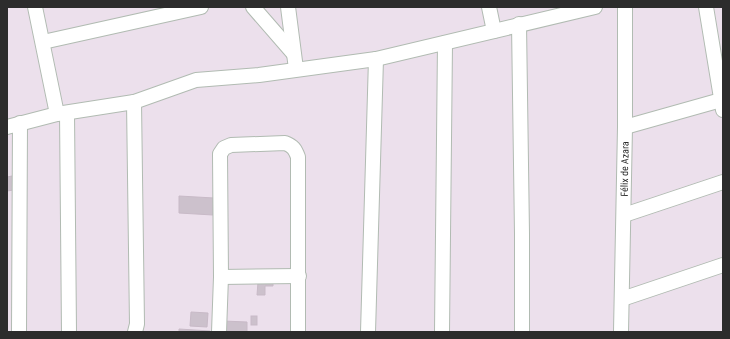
<svg xmlns="http://www.w3.org/2000/svg" width="730" height="339" viewBox="0 0 730 339" font-family="'Roboto Condensed',sans-serif">
  <style>
    .building { fill: #ccc1cc; stroke: #c8bac7 }
    .lines { fill: none; stroke-linecap: round; stroke-linejoin: round }
    .minor-casing { stroke: #b1bbb2; stroke-width: 16 }
    .minor { stroke: #fff; stroke-width: 14 }
    .labels { text-anchor: middle; stroke-width: 4; stroke-linejoin: round; paint-order: stroke }
    .street-label { font-size: 10px; fill: #2c2c2c; stroke: #fff }
  </style>
  <rect width="100%" height="100%" fill="#ece0ec"/>
  <!-- building -->
  <g class="building">
    <polygon points="12,176 14,190 7,191 7,177"/>
    <polygon points="179,196 214,198 213,215 179,213"/>
    <polygon points="258,282 273,283 273,286 265,286 265,295 257,295"/>
    <polygon points="191,312 208,313 207,327 190,326"/>
    <rect x="251" y="316" width="6" height="9"/>
    <polygon points="223,321 247,322 247,332 223,332"/>
    <polygon points="179,329 210,331 210,332 179,332"/>
  </g>
  <g class="lines">
    <!-- minor casing -->
    <g class="minor-casing">
      <g id="minor">
        <polyline points="35,7 57,114"/>
        <polyline points="253,7 293,53"/>
        <polyline points="288,7 296,69"/>
        <polyline points="489,7 494,31"/>
        <polyline points="706,7 723,110"/>
        <polyline points="519,24 522,234 522,332"/>
        <polyline points="43,42 201,7"/>
        <polyline points="134,102 137,324 135,332"/>
        <polyline points="67,113 69,332"/>
        <polyline points="7,127 57,114 134,102 196,80 259,75 376,59 595,7"/>
        <polyline points="625,127 721,100"/>
        <polyline points="624,215 723,182"/>
        <polyline points="221,277 299,276"/>
        <polyline points="622,299 723,265"/>
        <polyline points="19,332 20,123"/>
        <path d="M219,332L221,277L220,154L224,148L231,145L285,143C293,146 295,149 298,157V332"/>
        <polyline points="368,332 376,59"/>
        <polyline points="442,332 445,43"/>
        <path id="s1" d="M621,332L625,127V7"/>
      </g>
    </g>
    <!-- minor -->
    <use href="#minor" class="minor"/>
  </g>
  <g class="labels">
    <!-- street labels -->
    <g class="street-label">
      <text dy="4" stroke="none"><textPath href="#s1" startOffset="163">Félix de Azara</textPath></text>
    </g>
  </g>
  <!-- border -->
  <rect width="730" height="339" fill="none" stroke="#2c2c2c" stroke-width="16"/>
</svg>
